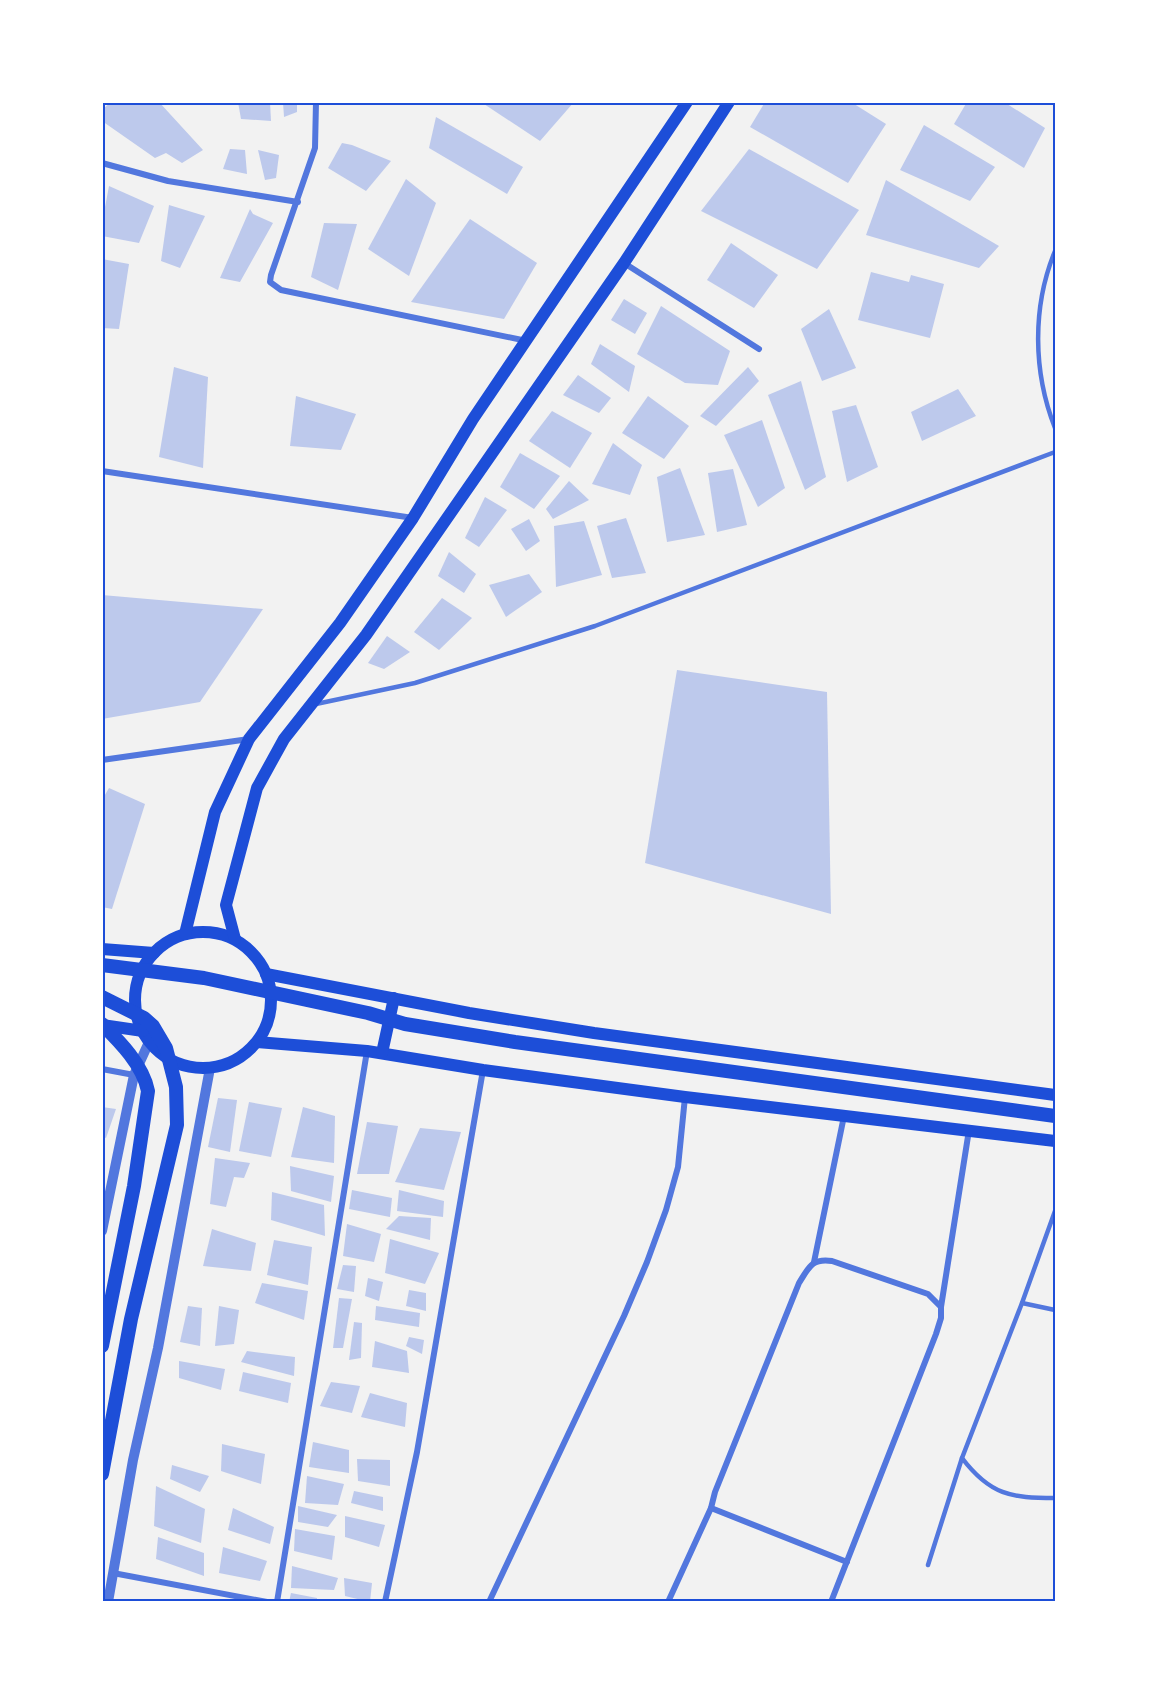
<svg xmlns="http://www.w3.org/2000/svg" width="1157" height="1704" viewBox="0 0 1157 1704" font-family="'PT Sans',sans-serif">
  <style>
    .building { fill: #bdc9ec }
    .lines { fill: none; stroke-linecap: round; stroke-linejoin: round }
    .service { stroke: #5277de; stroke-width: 4.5 }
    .minor { stroke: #5277de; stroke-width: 6 }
    .tertiary { stroke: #5277de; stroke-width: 10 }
    .secondary { stroke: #1d4ed8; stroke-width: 12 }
    .primary { stroke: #1d4ed8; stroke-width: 14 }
    .neatline { fill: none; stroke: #1d4ed8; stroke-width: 2 }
  </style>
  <rect width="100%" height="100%" fill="#f2f2f2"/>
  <!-- building -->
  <g class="building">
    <polygon points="111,102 159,102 203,150 182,163 166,153 155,158 102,121 102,110"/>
    <polygon points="238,102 270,102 271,121 241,119"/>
    <polygon points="283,102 297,102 297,112 284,117"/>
    <polygon points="481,102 574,102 540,141"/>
    <polygon points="765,102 851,102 886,124 848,183 750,127"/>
    <polygon points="967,102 1004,102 1045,128 1024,168 954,124"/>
    <polygon points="436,117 523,167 507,194 429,148"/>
    <polygon points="924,125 995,167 970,201 900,170"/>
    <polygon points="342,143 352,145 391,161 366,191 328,168"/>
    <polygon points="230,149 245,150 247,174 223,169"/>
    <polygon points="749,149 859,210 817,269 701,211"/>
    <polygon points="258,150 279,155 276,178 265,180"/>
    <polygon points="406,179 436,203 409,276 368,249"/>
    <polygon points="886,180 999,246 979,268 866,235"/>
    <polygon points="109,186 154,206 139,243 102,236 102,223"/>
    <polygon points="169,205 205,216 180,268 161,261"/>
    <polygon points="250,209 253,214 273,223 240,282 220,278"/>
    <polygon points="470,219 537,263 504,319 411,302"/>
    <polygon points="324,223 357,224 338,290 311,277"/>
    <polygon points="731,243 778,275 754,308 707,280"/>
    <polygon points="102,259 129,264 119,329 102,328"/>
    <polygon points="871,272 909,282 911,275 944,284 930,338 858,320"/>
    <polygon points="624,299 647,313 635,334 611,320"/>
    <polygon points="661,306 730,351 718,385 685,383 637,354"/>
    <polygon points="829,309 856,368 822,381 801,329"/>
    <polygon points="600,344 635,366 629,392 591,364"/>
    <polygon points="174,367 208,377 203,468 159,457"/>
    <polygon points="748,367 759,381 716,426 700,416"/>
    <polygon points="578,375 611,398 599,413 563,395"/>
    <polygon points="801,381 826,477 805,490 768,395"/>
    <polygon points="958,389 976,416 922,441 911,412"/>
    <polygon points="296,396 356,414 341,450 290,446"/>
    <polygon points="648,396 689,426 664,459 622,433"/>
    <polygon points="856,405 878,467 847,482 832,411"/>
    <polygon points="552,411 592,433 570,468 529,441"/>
    <polygon points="762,420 785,488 758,507 724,435"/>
    <polygon points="613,443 642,465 630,495 592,484"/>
    <polygon points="520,453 560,476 534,509 500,487"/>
    <polygon points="680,468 705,535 667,542 657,477"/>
    <polygon points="733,469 747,525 717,532 708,473"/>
    <polygon points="569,481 589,500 553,519 546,509"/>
    <polygon points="485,497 507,510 479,547 465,538"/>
    <polygon points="626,518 646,573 612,578 597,526"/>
    <polygon points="529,519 540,541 526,551 511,529"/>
    <polygon points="584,521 602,575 556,587 554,526"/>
    <polygon points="449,552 476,574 464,593 438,576"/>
    <polygon points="529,574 542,592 506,617 489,585"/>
    <polygon points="102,595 263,609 200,702 102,719"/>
    <polygon points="442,598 472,618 439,650 414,632"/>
    <polygon points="387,636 410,652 384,669 368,663"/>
    <polygon points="677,670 827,692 831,914 645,863"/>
    <polygon points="109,788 145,804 112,909 102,907 102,800"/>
    <polygon points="218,1098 237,1100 230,1152 208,1147"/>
    <polygon points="249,1102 282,1108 271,1157 239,1151"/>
    <polygon points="102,1107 116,1109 106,1138 102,1136"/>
    <polygon points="303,1107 335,1116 334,1163 291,1157"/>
    <polygon points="367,1122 398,1126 389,1174 357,1174"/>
    <polygon points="420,1128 461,1132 444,1190 395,1182"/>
    <polygon points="215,1158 250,1163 244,1178 234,1177 226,1207 210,1204"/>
    <polygon points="290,1166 334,1176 331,1202 291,1191"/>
    <polygon points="352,1190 392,1198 390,1217 349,1209"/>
    <polygon points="399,1190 444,1201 443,1217 397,1211"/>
    <polygon points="272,1192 324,1205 325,1236 271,1220"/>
    <polygon points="399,1216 431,1218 430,1240 386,1229"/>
    <polygon points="347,1224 381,1234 374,1262 343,1256"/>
    <polygon points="212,1229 256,1243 251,1271 203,1266"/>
    <polygon points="390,1239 439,1253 425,1284 385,1273"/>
    <polygon points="274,1240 312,1247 308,1285 267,1275"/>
    <polygon points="343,1265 356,1266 354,1292 337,1289"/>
    <polygon points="368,1278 383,1282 379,1301 365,1296"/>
    <polygon points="262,1283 308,1291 304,1320 255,1303"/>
    <polygon points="409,1290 426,1293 426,1311 406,1306"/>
    <polygon points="339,1298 352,1299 343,1348 333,1348"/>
    <polygon points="188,1306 202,1308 200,1346 180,1342"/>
    <polygon points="219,1306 239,1310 234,1344 215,1346"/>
    <polygon points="376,1306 420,1313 419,1327 375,1320"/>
    <polygon points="354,1322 362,1323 361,1358 349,1360"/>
    <polygon points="409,1337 424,1340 422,1354 406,1346"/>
    <polygon points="375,1341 407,1351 409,1373 372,1367"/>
    <polygon points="247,1351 295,1357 294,1376 241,1362"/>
    <polygon points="179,1361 225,1369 221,1390 179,1378"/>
    <polygon points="243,1372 291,1383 288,1403 239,1391"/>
    <polygon points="331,1382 360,1386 352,1413 320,1406"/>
    <polygon points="370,1393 407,1403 405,1427 361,1417"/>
    <polygon points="313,1442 349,1450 349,1473 309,1467"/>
    <polygon points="222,1444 265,1454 261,1484 221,1471"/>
    <polygon points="357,1459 390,1460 390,1486 358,1481"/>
    <polygon points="172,1465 209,1476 200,1492 170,1479"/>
    <polygon points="307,1476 344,1484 338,1505 305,1503"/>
    <polygon points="156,1486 205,1509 201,1543 154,1526"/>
    <polygon points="354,1491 383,1497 383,1511 351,1503"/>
    <polygon points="298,1506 337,1515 328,1527 298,1522"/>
    <polygon points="233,1508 274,1527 270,1544 228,1530"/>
    <polygon points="345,1516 385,1525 379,1547 345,1537"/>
    <polygon points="295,1529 335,1536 332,1560 294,1551"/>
    <polygon points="158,1537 204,1553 204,1576 156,1559"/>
    <polygon points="223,1547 267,1561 260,1581 219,1573"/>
    <polygon points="292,1566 338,1578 334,1590 291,1588"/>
    <polygon points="344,1578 372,1583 370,1602 345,1596"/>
    <polygon points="291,1593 317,1598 317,1602 289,1602"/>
  </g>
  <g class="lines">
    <!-- service -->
    <g class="service">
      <path d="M1055,251C1032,307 1033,372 1055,428"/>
      <polyline points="316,704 415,683 595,626 1055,452"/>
      <path d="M1055,1211L1022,1303L962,1458C990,1495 1011,1498 1055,1498"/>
      <polyline points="1022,1303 1055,1310"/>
      <polyline points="928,1565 962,1458"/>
    </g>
    <!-- minor -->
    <g class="minor">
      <polyline points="316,102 315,148 271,275 270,282 281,290 527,341"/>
      <polyline points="102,163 168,181 298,202"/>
      <polyline points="624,263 759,349"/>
      <polyline points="102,471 413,518"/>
      <polyline points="102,760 249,739"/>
      <polyline points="102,1069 134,1075"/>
      <polyline points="814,1262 844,1116"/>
      <polyline points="941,1307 969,1130"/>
      <polyline points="711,1508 847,1562"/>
      <polyline points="113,1573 267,1602"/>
      <polyline points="277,1602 367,1051"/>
      <polyline points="385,1602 417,1452 483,1070"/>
      <polyline points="489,1602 624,1316 647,1262 666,1210 678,1167 685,1097"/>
      <path d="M668,1602L711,1508L715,1492L799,1283C809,1267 812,1258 832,1261L928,1294L941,1307V1318L936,1334L831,1602"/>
    </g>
    <!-- tertiary -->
    <g class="tertiary">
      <polyline points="102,1231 134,1075 149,1042"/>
      <polyline points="108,1602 133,1460 158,1348 210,1068"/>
    </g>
    <!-- secondary -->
    <g class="secondary">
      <circle cx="203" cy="1000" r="68"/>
      <polyline points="185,934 215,812 249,739 340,623 413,518 473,419 687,102"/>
      <polyline points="235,939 226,905 257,788 284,739 366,635 624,263 729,102"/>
      <polyline points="102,949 154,953"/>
      <polyline points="266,974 469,1013 594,1033 1055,1095"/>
      <polyline points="102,1025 143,1031"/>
      <polyline points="257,1042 367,1051 483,1070 685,1097 1055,1141"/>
      <polyline points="382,1053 394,998"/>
    </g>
    <!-- primary -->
    <g class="primary">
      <polyline points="102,965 204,978 368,1013 405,1024 515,1042 1055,1116"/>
      <polyline points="102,997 144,1018 153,1026 166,1048 176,1087 177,1125 131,1319 102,1474"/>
      <path d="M102,1024C120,1042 143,1065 148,1091L134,1186L102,1346"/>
    </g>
  </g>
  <!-- border -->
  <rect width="1157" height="1704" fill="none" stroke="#ffffff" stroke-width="207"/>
  <rect x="104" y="104" width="950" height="1496" class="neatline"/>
</svg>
